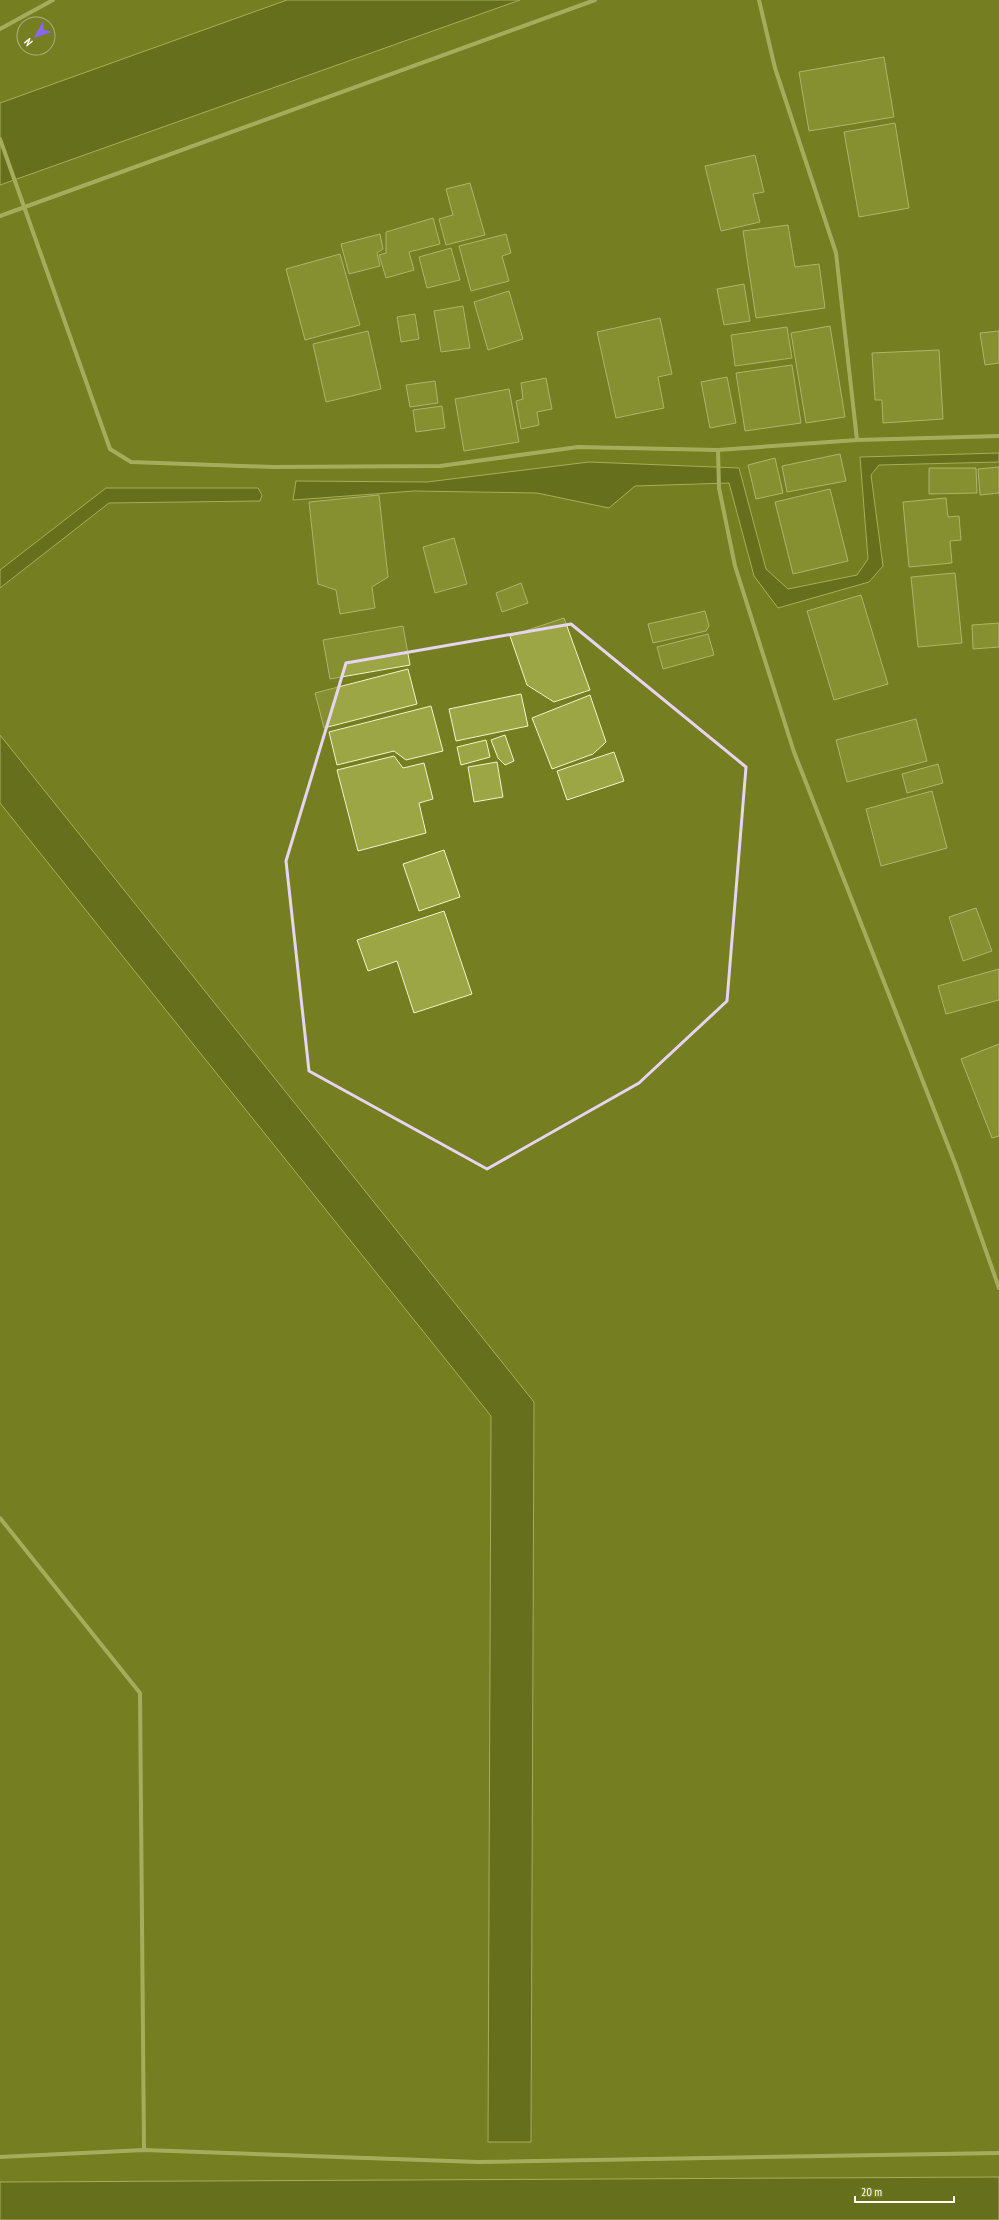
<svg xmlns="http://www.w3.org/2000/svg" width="999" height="2220" viewBox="0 0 999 2220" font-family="'PT Sans Narrow',sans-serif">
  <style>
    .water { fill: #565e16; stroke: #e3e898 }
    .building { fill: #9da645; stroke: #f2f5c8 }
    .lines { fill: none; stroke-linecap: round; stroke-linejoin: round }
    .minor { stroke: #e1e7a5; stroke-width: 4 }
    .marked { fill: none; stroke: #e5d5f2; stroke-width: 3; stroke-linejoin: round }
  </style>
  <rect width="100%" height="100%" fill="#757e20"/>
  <!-- water -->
  <g class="water">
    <polygon points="287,0 520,0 0,185 0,103"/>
    <polygon points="999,453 999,462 879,465 871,475 883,566 869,582 778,608 754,576 729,483 635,486 609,508 537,493 414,491 293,500 296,481 427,482 589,462 739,468 766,569 788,589 857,575 868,559 860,457"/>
    <polygon points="106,488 258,488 262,495 260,501 109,503 0,588 0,570"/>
    <polygon points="0,735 534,1402 531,2142 488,2142 491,1416 0,803"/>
    <polygon points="999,2177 999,2220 0,2220 0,2182 3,2182"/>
  </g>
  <!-- building -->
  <g class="building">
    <polygon points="884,57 894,117 809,131 799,72"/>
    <polygon points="895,123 909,208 859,217 844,132"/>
    <polygon points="755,155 764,192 753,194 760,222 721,231 705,166"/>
    <polygon points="470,183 485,235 446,245 439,219 453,215 446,189"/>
    <polygon points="433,218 440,244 409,252 414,270 386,278 379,255 386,253 386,232"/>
    <polygon points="788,225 795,267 819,264 825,308 756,318 743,231"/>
    <polygon points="380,234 383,249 377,253 380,266 349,274 341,244"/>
    <polygon points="506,234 511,253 502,256 509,281 471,291 459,246"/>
    <polygon points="451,248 460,280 427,288 419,257"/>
    <polygon points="340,254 360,325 305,340 286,269"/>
    <polygon points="744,284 750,321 724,325 717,289"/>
    <polygon points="509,291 523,339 488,350 474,302"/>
    <polygon points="463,306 470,348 441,352 434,311"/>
    <polygon points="415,314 419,339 401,342 397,317"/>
    <polygon points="660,318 672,374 658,377 664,408 616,418 597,332"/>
    <polygon points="830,326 845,417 806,423 791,333"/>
    <polygon points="787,327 792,358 735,366 731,335"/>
    <polygon points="368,331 381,389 326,402 313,344"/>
    <polygon points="999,331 999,363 985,365 980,333"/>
    <polygon points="939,350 943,419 883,423 882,400 875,400 872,353"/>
    <polygon points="792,365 801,423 745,431 736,373"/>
    <polygon points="727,377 736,423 710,428 701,382"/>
    <polygon points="546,378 552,409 537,412 539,425 521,429 516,401 523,399 521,383"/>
    <polygon points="435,381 438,403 410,407 406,385"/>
    <polygon points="509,389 519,442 464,451 455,399"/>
    <polygon points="442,406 445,428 416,432 413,410"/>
    <polygon points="840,454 846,481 787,492 782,466"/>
    <polygon points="775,458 783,493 756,499 748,465"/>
    <polygon points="999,467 999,493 980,495 978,469"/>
    <polygon points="929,468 976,468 977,493 929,494"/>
    <polygon points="830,489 848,561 793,574 775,502"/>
    <polygon points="379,495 388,577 372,587 375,608 340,614 336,590 318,584 309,502"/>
    <polygon points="946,498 948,517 959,516 961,540 950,541 952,563 909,567 903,502"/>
    <polygon points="454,538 467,584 435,593 423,547"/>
    <polygon points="955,573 962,643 918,647 911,577"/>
    <polygon points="521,583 528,603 502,612 496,593"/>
    <polygon points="861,595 888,684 834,700 807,611"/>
    <polygon points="705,611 709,626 706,631 653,643 648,624"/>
    <polygon points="564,618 590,690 554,702 527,685 510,636"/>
    <polygon points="999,623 999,647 973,649 972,625"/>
    <polygon points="403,626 410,665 330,679 323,640"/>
    <polygon points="708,634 714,655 663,669 657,647"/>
    <polygon points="408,669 417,704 324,728 315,693"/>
    <polygon points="521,694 528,726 456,741 449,709"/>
    <polygon points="590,695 606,742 593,754 552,769 532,718"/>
    <polygon points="431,706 443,751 406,760 394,751 337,765 329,732"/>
    <polygon points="916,719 927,761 847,782 836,740"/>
    <polygon points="505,735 514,761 505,765 498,758 491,740"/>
    <polygon points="486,740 490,757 461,765 457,747"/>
    <polygon points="614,752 624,781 567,800 557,771"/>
    <polygon points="394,756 403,768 424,763 433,799 419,803 426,833 358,851 337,770"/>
    <polygon points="497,762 503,797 474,802 468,767"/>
    <polygon points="938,764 943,783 907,793 902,774"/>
    <polygon points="932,791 947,848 881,866 866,809"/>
    <polygon points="444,850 460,897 419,911 403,864"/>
    <polygon points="976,908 992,951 963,961 949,917"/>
    <polygon points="444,911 472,994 414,1013 397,961 368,971 357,940"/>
    <polygon points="999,969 999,1000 946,1014 938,986"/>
    <polygon points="999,1044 999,1136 992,1138 961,1059"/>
  </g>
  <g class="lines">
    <!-- minor -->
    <g class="minor">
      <polyline points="759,0 775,68 836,253 857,440"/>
      <polyline points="0,29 53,0"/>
      <polyline points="0,139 110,449 131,462 272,467 440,466 578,447 718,450 857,440 999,436"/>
      <polyline points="0,216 595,0"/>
      <polyline points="718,450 719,488 735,566 794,752 956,1166 999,1288"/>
      <polyline points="0,1518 140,1693 144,2150"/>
      <polyline points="0,2157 144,2150 478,2162 999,2153"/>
    </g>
  </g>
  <!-- marked area -->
  <path d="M0 0H999V2220H0ZM571,624L746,767L727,1001L639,1083L487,1169L309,1071L286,861L346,663Z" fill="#757e20" fill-opacity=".55" fill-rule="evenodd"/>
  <path class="marked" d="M571,624L746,767L727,1001L639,1083L487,1169L309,1071L286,861L346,663Z"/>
  <!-- north arrow -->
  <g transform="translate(36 36) rotate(231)"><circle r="19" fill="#757e20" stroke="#acb279"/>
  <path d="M0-3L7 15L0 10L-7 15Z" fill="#8966f4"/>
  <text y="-6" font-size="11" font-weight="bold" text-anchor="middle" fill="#ffffff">N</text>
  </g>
  <!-- scale -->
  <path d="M855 2196v6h99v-6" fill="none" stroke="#ffffff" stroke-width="2"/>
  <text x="861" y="2196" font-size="12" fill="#ffffff" stroke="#757e20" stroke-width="3" paint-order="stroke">20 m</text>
</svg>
